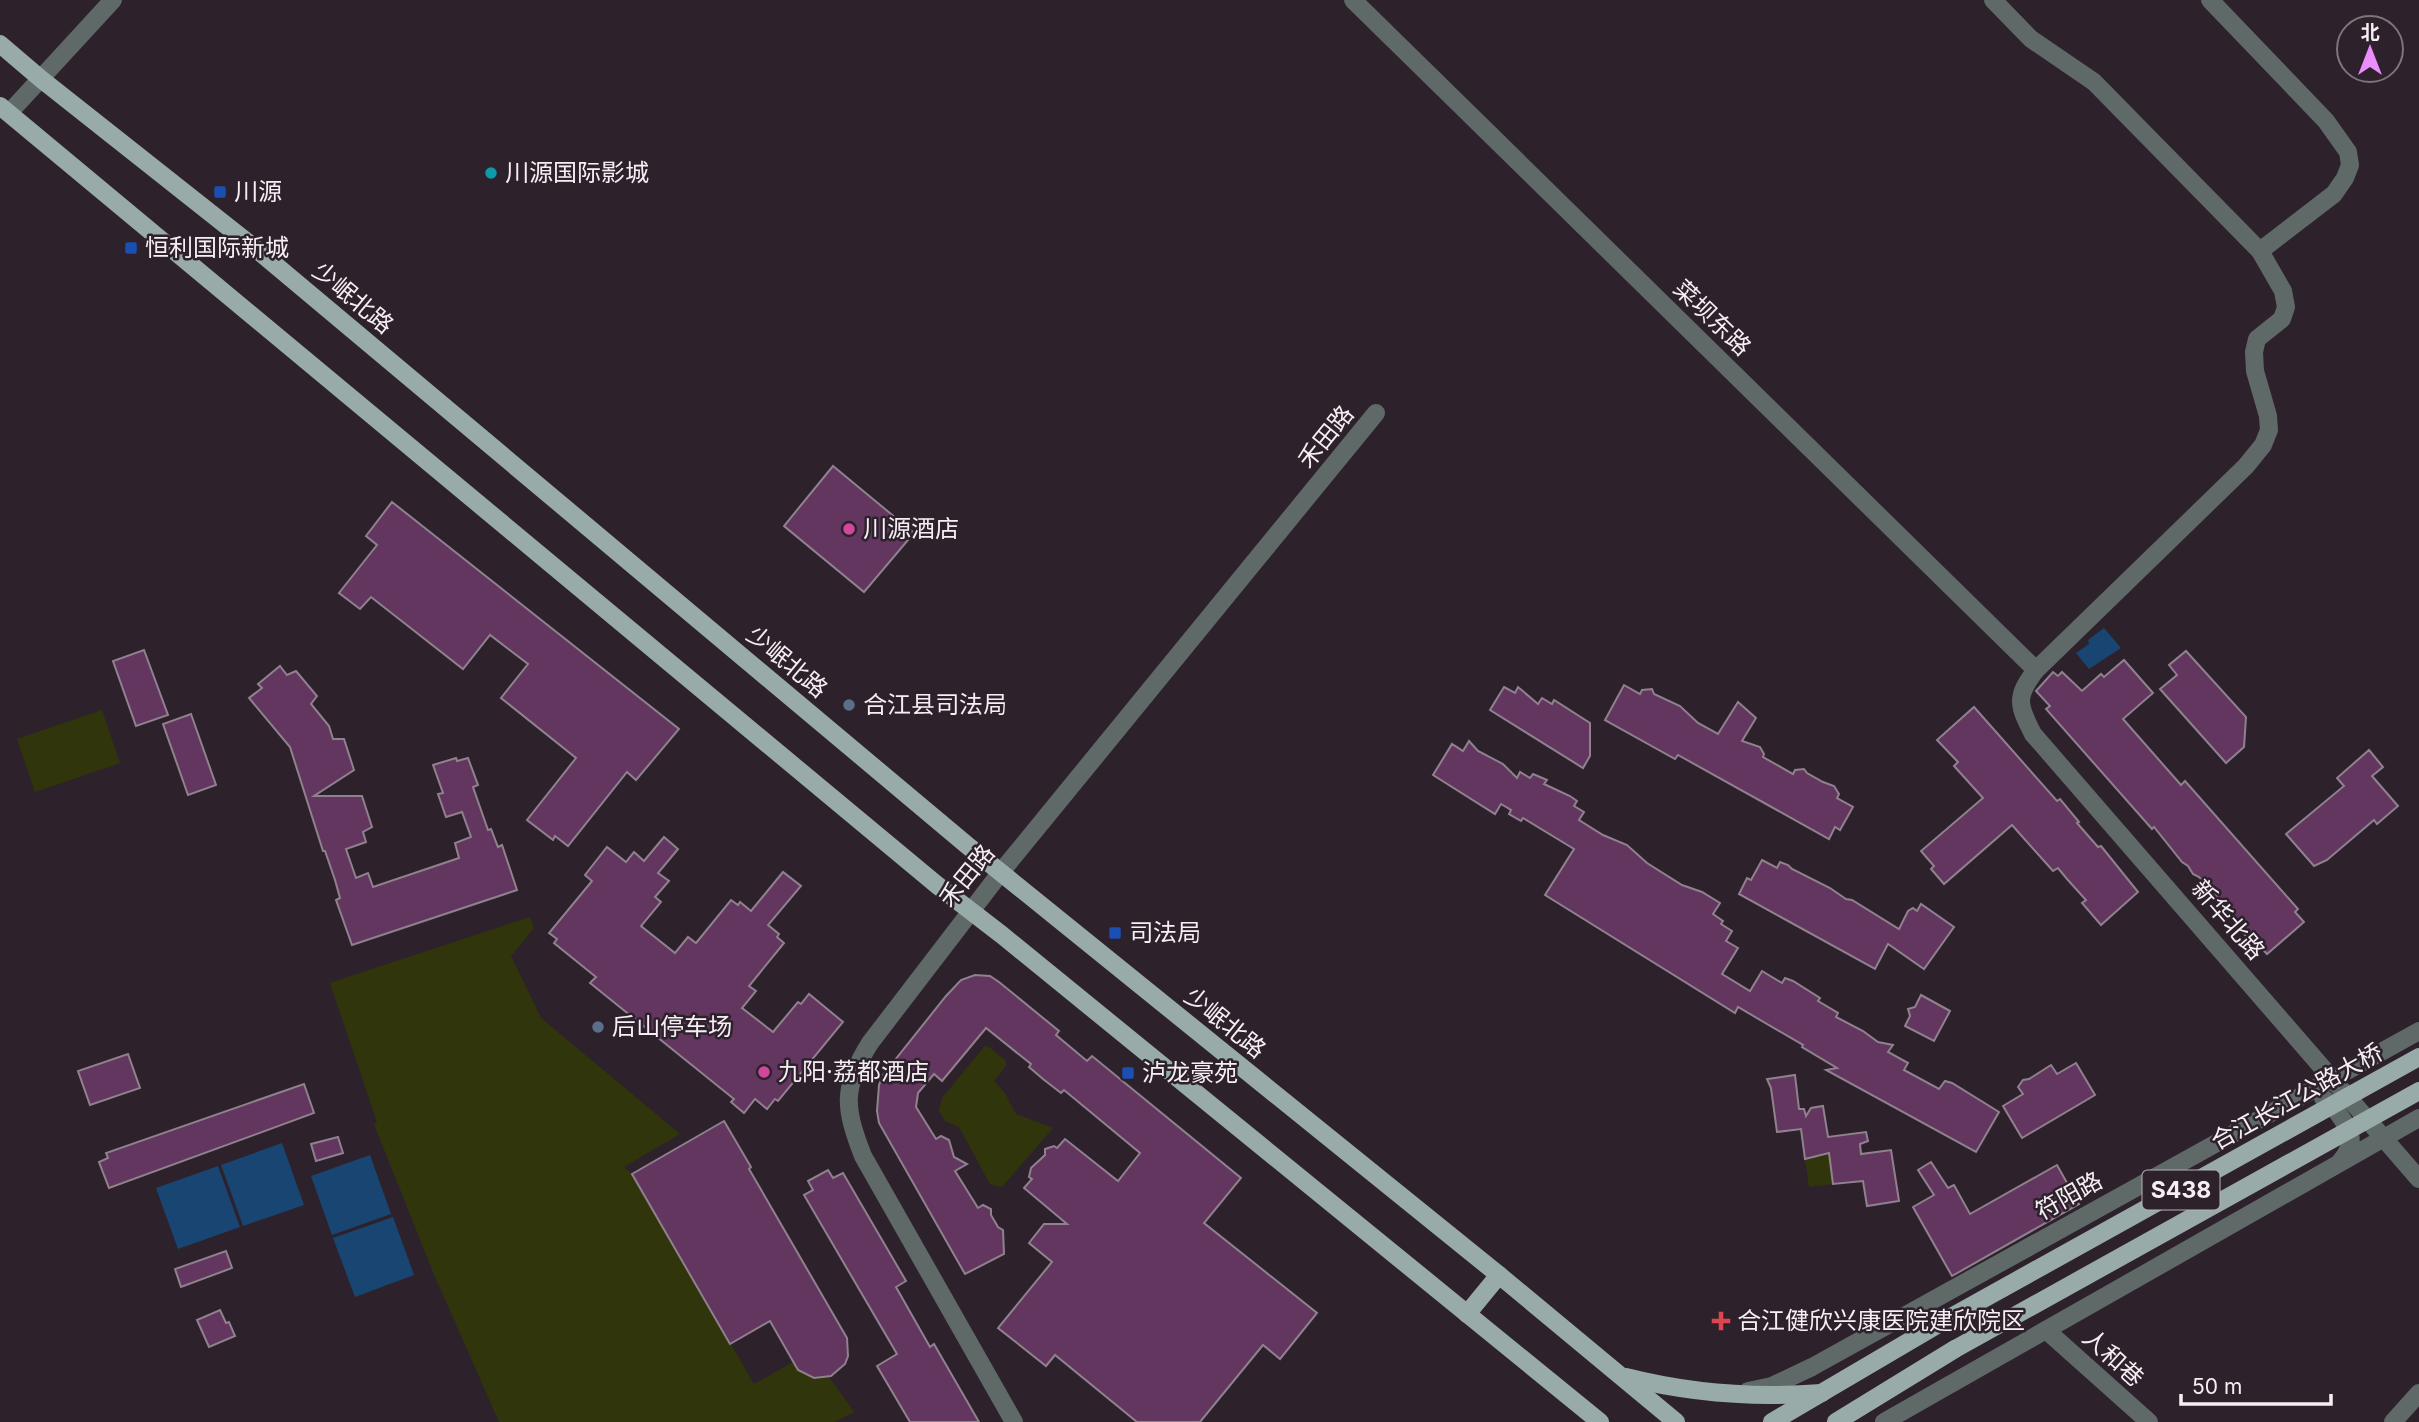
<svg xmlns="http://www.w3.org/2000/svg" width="2419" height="1422" viewBox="0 0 2419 1422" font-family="Inter,'Noto Sans SC',sans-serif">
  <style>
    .green { fill: #31350c }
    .water { fill: #184571 }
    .building { fill: #633660; stroke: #8f818d; stroke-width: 2 }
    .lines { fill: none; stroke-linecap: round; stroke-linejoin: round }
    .minor { stroke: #5f6967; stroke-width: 18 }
    .major { stroke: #98aba9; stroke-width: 18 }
    .major-bridge { stroke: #98aba9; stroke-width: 18 }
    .culture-dot { fill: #0f9aa8; stroke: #2d222c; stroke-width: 2.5 }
    .transit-dot { fill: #1a4fb4; stroke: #2d222c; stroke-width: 2.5 }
    .hotel-dot { fill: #d1479c; stroke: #2d222c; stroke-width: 2.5 }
    .service-dot { fill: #5c6f8a; stroke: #2d222c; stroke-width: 2.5 }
    .health-dot { fill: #e0444e; stroke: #2d222c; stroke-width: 2.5 }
    .labels { text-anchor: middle; stroke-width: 5; stroke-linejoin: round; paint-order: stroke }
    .shield { fill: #2d222c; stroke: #bab1b9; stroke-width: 2 }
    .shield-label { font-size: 23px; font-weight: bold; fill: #f6eef5 }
    .poi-label { font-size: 24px; fill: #f6eef5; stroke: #2d222c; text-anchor: start }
    .street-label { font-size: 24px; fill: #f6eef5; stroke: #2d222c }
  </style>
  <rect width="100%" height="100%" fill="#2d222c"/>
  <!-- green -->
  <g class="green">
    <polygon points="102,710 120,763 35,792 17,739"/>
    <path d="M530,917L534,928L511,956L541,1018L680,1134L624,1167L632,1174L754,1384L793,1362C802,1375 813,1381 829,1377L854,1412L835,1422H499L433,1272L374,1124L377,1122L330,983Z"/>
    <polygon points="985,1046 989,1047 1006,1061 1006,1066 994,1081 1004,1092 1016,1114 1053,1128 1002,1187 990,1184 959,1127 945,1121 939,1110 942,1098"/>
    <polygon points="1829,1155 1833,1184 1809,1187 1805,1159"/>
  </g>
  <!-- water -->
  <g class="water">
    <polygon points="2104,628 2121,648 2089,669 2076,653 2089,644 2088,640"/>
    <polygon points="282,1143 304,1205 243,1226 221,1165"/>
    <polygon points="370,1155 391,1214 332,1235 311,1176"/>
    <polygon points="218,1166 240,1227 178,1249 156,1188"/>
    <polygon points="393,1217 414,1275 355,1297 333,1238"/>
  </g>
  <!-- building -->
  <g class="building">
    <polygon points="833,466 914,533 864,592 784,526"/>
    <polygon points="392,502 679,729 636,780 627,772 568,846 555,836 553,840 527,820 576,758 501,698 528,664 490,635 463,669 371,597 360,609 339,593 377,545 366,536"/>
    <polygon points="144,650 168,715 136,726 113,661"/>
    <polygon points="2186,651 2246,717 2244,747 2226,763 2160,689 2177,675 2169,665"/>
    <polygon points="2124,660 2153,693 2123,719 2181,785 2185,781 2298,909 2295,912 2304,922 2267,954 2250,936 2245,935 2240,926 2233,921 2232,914 2199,877 2193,874 2188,866 2182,862 2154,827 2152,829 2046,709 2050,706 2036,691 2053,672 2058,676 2062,672 2082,691 2101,674 2104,677"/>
    <polygon points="280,666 287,675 296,671 317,696 311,704 329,726 333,739 344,739 354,770 314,796 362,796 372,827 363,832 366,842 346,849 356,878 368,873 373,887 459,858 455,843 471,837 462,812 446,817 438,794 443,793 433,765 456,758 457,761 468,758 478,785 473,787 488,830 491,829 498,847 502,845 517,890 352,945 336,900 340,898 335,880 325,851 323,851 290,747 249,698 262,688 258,684"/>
    <polygon points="1624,685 1640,694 1642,690 1652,689 1654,694 1680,706 1698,723 1718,734 1738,702 1756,718 1742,741 1760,747 1764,754 1763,757 1793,774 1795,770 1804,769 1807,773 1823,782 1834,786 1839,794 1837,798 1853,807 1840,830 1835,827 1829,839 1678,755 1675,759 1605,720"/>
    <polygon points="1504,687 1515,693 1518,687 1538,704 1542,698 1552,704 1554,700 1590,723 1590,756 1583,768 1490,710"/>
    <polygon points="1974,707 2057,801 2060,799 2079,822 2077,823 2098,847 2101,846 2138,892 2101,925 2082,903 2086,900 2067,879 2058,868 2053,871 2012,825 1944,884 1931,869 1934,866 1921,851 1983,798 1954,766 1958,762 1937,740"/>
    <polygon points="191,714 216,785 188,795 163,724"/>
    <polygon points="1469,741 1478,751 1503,764 1517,778 1520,772 1530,778 1533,774 1547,780 1544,784 1570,796 1577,801 1574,806 1584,812 1579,820 1603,835 1627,845 1647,863 1682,885 1702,892 1720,903 1713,914 1723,921 1721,924 1732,931 1726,941 1738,948 1722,974 1750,991 1762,971 1782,983 1785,978 1793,981 1820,998 1818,1001 1838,1013 1836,1017 1863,1031 1878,1042 1893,1045 1888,1052 1908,1063 1904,1070 1939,1089 1945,1081 1952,1083 1999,1112 1976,1152 1826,1070 1837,1068 1802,1047 1803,1045 1738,1007 1735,1013 1545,895 1574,849 1523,818 1521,821 1509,814 1511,810 1501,804 1495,814 1433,775 1452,744 1463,751"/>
    <polygon points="2369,750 2383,767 2372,776 2398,806 2377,824 2374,820 2327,860 2314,866 2286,834 2344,786 2337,778"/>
    <polygon points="664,837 678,849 658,873 669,881 655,897 661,902 641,926 675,953 688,937 696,943 731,900 738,905 740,902 751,911 783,872 801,886 768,925 779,934 777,937 784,943 749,986 756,991 742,1008 773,1032 798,1002 801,1004 809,994 843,1022 778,1101 775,1099 767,1109 755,1099 744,1113 731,1102 734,1099 590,983 596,977 554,943 557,939 549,933 592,881 585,875 607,847 626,862 634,852 644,861"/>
    <polygon points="1762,860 1777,868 1780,862 1788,865 1792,869 1830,888 1846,899 1852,900 1899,929 1908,911 1913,908 1917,911 1921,904 1954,927 1924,969 1888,944 1875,969 1739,894 1747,878 1751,880"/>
    <polygon points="975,975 990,976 999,982 1059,1031 1056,1035 1087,1061 1092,1056 1241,1178 1204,1223 1317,1313 1280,1359 1263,1345 1200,1422 1137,1422 1055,1355 1046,1366 998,1328 1052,1262 1029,1243 1044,1224 1067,1224 1024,1188 1032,1179 1029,1177 1031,1168 1045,1155 1045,1149 1054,1146 1057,1148 1065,1139 1118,1181 1140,1153 1064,1090 1061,1093 1043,1079 1029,1067 1031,1064 986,1028 942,1081 934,1074 918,1093 916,1107 936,1139 941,1136 949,1140 954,1157 967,1164 955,1171 978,1208 983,1205 991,1209 991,1215 998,1227 1003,1230 1004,1254 965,1274 879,1123 877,1111 879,1085 883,1075 946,996 961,980"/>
    <polygon points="1921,995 1950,1011 1934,1041 1905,1026 1910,1016 1908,1009 1915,1007"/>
    <polygon points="128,1054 140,1088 90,1105 78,1071"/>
    <polygon points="2076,1063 2095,1095 2022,1138 2003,1106 2023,1094 2018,1087 2023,1080 2029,1079 2051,1065 2057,1074"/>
    <polygon points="1795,1075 1799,1109 1804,1109 1806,1116 1811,1108 1823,1106 1828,1137 1866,1132 1868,1141 1860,1144 1861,1154 1891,1150 1899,1201 1867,1206 1863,1181 1833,1184 1829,1153 1805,1159 1801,1129 1777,1132 1771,1088 1767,1079"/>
    <polygon points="304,1084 314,1113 109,1188 99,1162 108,1158 106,1153"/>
    <polygon points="724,1121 751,1167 749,1169 847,1338 848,1356 845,1364 831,1376 814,1378 798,1370 770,1321 730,1344 632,1174"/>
    <polygon points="338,1137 343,1153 316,1161 311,1144"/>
    <polygon points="1931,1162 1948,1188 1954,1185 1970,1214 2057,1165 2079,1204 1952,1276 1913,1207 1934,1195 1918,1170"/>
    <polygon points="828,1170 833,1178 843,1173 906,1281 896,1287 930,1347 934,1344 979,1422 910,1422 877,1366 897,1354 804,1195 813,1190 808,1181"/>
    <polygon points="226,1251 232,1268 181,1287 175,1269"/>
    <polygon points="220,1310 226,1323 229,1322 235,1336 209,1347 197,1320"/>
  </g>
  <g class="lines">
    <!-- minor -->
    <g class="minor">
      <polyline points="1353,0 2036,670"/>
      <path d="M1993,0L2031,39L2094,82L2260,251L2283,291L2286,307L2282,319L2257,339L2254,352L2255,371L2268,416L2269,430L2263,445L2246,466L2036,670C2015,697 2018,705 2033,734L2419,1179"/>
      <polyline points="2210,0 2326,121 2348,152 2350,165 2345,178 2334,194 2260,251"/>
      <polyline points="9,113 113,0"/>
      <path d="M2323,1098C2333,1104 2347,1124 2350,1135C2353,1145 2346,1155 2340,1162"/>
      <polyline points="2046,1330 2149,1422"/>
      <polyline points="1748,1391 1772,1386 1812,1367 2419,1031"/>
      <path d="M1014,1422L863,1156C844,1107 842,1088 870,1043L1001,872L1376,413"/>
      <polyline points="1884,1422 2419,1118"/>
      <polyline points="2393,1422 2419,1393"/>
    </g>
    <!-- major -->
    <g class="major">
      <polyline points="0,44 41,79 261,253 968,846 1499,1275 1676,1422"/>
      <polyline points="0,106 937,885 1002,935 1600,1422"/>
      <polyline points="1467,1314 1499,1275"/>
      <path d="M1626,1377C1689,1393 1757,1398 1822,1393"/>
      <polyline points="1772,1422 1942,1322"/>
      <polyline points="1836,1422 1955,1349"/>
    </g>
    <!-- major-bridge -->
    <g class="major-bridge">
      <polyline points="1942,1322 2419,1057"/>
      <polyline points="1955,1349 2419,1091"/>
    </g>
  </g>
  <!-- markers -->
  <circle class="culture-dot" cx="491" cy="173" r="7"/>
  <g class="transit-dot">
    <rect x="213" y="185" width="14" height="14" rx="3.5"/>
    <rect x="124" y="241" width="14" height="14" rx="3.5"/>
    <rect x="1108" y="926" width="14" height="14" rx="3.5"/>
    <rect x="1121" y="1066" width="14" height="14" rx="3.5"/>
  </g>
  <g class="hotel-dot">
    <circle cx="849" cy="529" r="7"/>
    <circle cx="764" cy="1072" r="7"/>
  </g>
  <g class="service-dot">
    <circle cx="849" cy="705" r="7"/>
    <circle cx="598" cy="1027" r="7"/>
  </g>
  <path class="health-dot" d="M1717.5 1310.5h7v7h7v7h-7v7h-7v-7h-7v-7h7z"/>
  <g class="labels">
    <!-- shield labels -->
    <rect class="shield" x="2142.5" y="1170.5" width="77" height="39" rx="5"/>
    <g class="shield-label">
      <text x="2181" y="1198">S438</text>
    </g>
    <!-- poi labels -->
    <g class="poi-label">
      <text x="505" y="181">川源国际影城</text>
      <text x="234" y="200">川源</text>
      <text x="145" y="256">恒利国际新城</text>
      <text x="863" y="537">川源酒店</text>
      <text x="863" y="713">合江县司法局</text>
      <text x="1129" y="941">司法局</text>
      <text x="612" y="1035">后山停车场</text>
      <text x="778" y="1080">九阳·荔都酒店</text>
      <text x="1142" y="1081">泸龙豪苑</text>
      <text x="1737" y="1329">合江健欣兴康医院建欣院区</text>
    </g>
    <!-- street labels -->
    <g class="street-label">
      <text transform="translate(353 298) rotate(40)" y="8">少岷北路</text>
      <text transform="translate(1712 318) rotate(44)" y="8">菜坝东路</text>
      <text transform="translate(1326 437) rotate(-51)" y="8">禾田路</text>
      <text transform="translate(787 662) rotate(40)" y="8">少岷北路</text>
      <text transform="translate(967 876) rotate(-51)" y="8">禾田路</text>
      <text transform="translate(2228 920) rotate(49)" y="8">新华北路</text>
      <text transform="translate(1225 1023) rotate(39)" y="8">少岷北路</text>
      <text transform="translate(2297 1097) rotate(-29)" y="8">合江长江公路大桥</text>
      <text transform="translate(2069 1196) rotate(-29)" y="8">符阳路</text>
      <text transform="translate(2113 1358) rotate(42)" y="8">人和巷</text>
    </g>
  </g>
  <!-- north arrow -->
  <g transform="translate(2370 49)"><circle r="33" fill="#2d222c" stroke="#7d747c" stroke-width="2"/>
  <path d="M0-5L12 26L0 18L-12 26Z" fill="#ea8dfd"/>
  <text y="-10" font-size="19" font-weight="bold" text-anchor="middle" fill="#f6eef5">北</text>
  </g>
  <!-- scale -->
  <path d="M2181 1394v10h150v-10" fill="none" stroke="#f6eef5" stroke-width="3.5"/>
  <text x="2192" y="1394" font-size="21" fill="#f6eef5" stroke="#2d222c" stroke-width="5" paint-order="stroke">50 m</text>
</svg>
